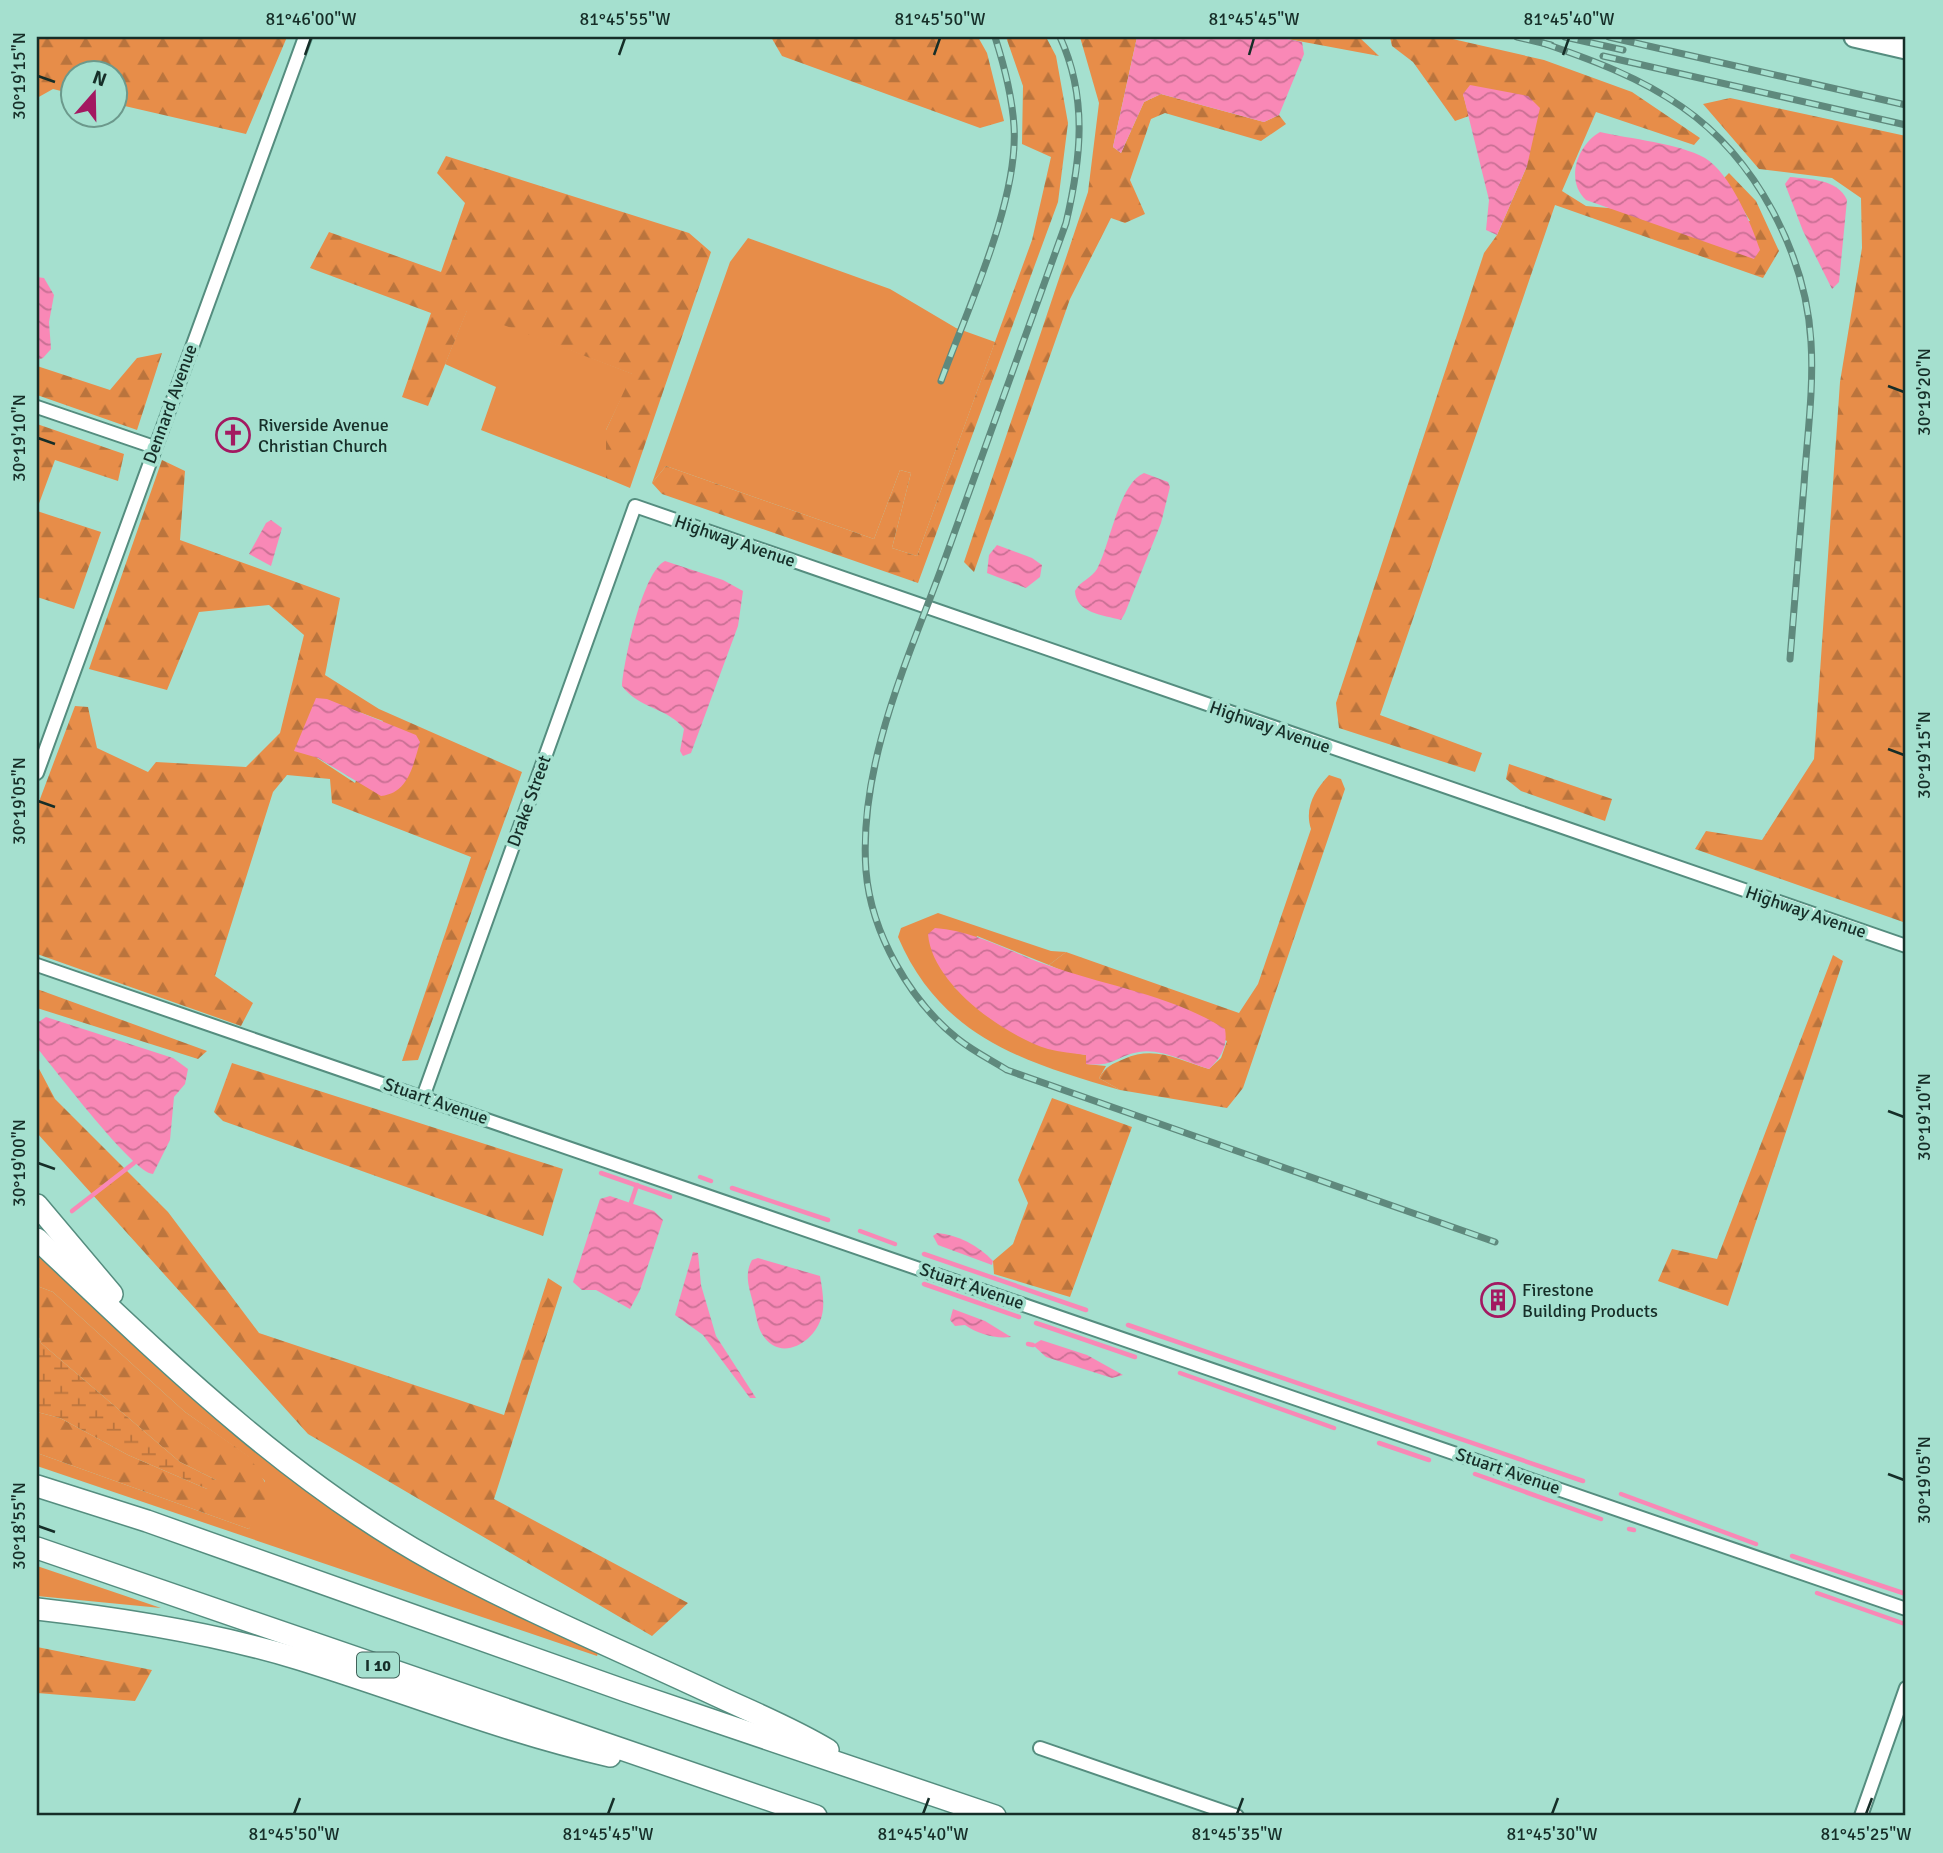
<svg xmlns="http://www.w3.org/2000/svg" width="1943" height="1853" viewBox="0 0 1943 1853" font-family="Signika,sans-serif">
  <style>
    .green { fill: #e78d49 }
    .forest { fill: url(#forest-firs); fill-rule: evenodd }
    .wetland { fill: url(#wetland-marsh) }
    .water { fill: url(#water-waves) }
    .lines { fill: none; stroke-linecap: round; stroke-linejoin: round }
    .stream { stroke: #f988b6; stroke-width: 4.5 }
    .street-casing { stroke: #558d7f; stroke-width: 16 }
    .primary-casing { stroke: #558d7f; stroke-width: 23 }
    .highway-casing { stroke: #558d7f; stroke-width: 24 }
    .street { stroke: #fff; stroke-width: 12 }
    .primary { stroke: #fff; stroke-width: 19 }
    .highway { stroke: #fff; stroke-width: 21 }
    .rail-casing { stroke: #5f897d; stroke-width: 7 }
    .rail { stroke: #a5e0cf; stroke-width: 4.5; stroke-dasharray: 13; stroke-linecap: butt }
    .ticks { fill: none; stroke: #162e28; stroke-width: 2.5 }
    .labels { text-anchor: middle; stroke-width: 7; stroke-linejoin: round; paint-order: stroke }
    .shield { fill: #a5e0cf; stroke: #41635a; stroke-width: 2 }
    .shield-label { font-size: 16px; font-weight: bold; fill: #162e28 }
    .street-label { font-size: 18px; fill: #162e28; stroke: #a5e0cf }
    .poi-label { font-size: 18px; fill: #162e28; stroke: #a5e0cf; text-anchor: start }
    .neatline { fill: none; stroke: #162e28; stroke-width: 2.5 }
    .ticks-label { font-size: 18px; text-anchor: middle; fill: #162e28 }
  </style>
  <defs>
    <pattern id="forest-firs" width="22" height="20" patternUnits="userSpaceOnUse" patternTransform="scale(1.75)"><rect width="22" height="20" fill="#e78d49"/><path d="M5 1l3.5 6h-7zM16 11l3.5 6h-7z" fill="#ba743d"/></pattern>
    <pattern id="wetland-marsh" width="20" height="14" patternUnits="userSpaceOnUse" patternTransform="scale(1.75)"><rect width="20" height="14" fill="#e78d49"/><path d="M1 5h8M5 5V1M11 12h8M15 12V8" fill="none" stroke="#ba743d"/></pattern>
    <pattern id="water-waves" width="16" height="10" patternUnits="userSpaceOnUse" patternTransform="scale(1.75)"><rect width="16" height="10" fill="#f988b6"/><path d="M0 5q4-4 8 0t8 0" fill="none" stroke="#c97094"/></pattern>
  </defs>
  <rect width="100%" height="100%" fill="#a5e0cf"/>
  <!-- green -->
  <g class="green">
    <polygon points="748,238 890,289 956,328 995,342 917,556 892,548 911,473 900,470 874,539 666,466 652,483 730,262"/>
    <polygon points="467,310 633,374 606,430 606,478 481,430 496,387 445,364"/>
    <path d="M938,913L1051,951L1066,952L1049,965L977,936L954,987C998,1026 1027,1045 1086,1055V1064L1106,1066L1099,1078L1120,1090C1023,1062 941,1037 898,937L901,928Z"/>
    <polygon points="37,1253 209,1413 336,1511 598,1653 597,1656 37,1466 37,1453 249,1529 265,1481 255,1471 249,1457 185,1412 53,1292 37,1286"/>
    <polygon points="37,1566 161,1608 37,1596"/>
  </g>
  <!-- forest -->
  <g class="forest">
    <polygon points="37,37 287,37 246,134 116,104 116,74 74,74 73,94 53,89 37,98"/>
    <polygon points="771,37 978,37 987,53 1004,121 980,128 782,56"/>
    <polygon points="1006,37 1046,37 1056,56 1068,123 1058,202 918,583 662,494 652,483 666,466 874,539 900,470 911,473 892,548 917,556 1032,240 1051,157 1022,144 1023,86"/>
    <polygon points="1080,37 1137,37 1113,147 1121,153 1144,102 1161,94 1264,122 1279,115 1286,124 1261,141 1165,113 1151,119 1130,180 1145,214 1125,223 1111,218 1070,299 974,572 964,562 1088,192 1099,103"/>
    <polygon points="1277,37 1359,37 1379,56"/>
    <polygon points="1390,37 1444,37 1544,60 1632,92 1700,138 1694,145 1596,112 1562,191 1586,206 1750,221 1724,178 1729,173 1756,201 1779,251 1763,278 1555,205 1380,715 1482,753 1475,772 1339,728 1336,703 1484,253 1497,235 1527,166 1463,94 1469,116 1455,121 1413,62 1392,46"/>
    <polygon points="1730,98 1906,136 1906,923 1695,849 1706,831 1762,840 1814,759 1840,382 1862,248 1861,198 1832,178 1759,169 1703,104"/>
    <polygon points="446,156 689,233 711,252 630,488 606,478 606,430 632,374 467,311 428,406 402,397 431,313 310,268 329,232 441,272 465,203 437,173"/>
    <polygon points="162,353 137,430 37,395 37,366 110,390 137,358"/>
    <polygon points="37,424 124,454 118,481 55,460 37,509"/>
    <path d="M162,460L185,471L180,540L340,598L325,675L379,709L522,772L418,1060L402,1061L471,857L332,803L330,779L287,775L273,792L215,976L253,1003L241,1026L37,954V807L75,706L88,707L97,748L148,772L156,762L246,767L280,733L304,635L269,605L199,612L167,690L89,669ZM359,712L383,721L355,783L317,758Z"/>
    <polygon points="37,511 101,532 74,609 37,597"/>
    <polygon points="1509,764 1612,799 1605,821 1521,791 1506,779"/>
    <path d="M1329,775L1341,779L1345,789L1243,1088L1227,1108L1120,1090L1099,1078C1106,1066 1112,1064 1124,1059C1155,1045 1178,1060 1209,1069L1221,1058L1227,1041L1049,965L1066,952L1239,1013L1258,984L1311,829C1304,808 1315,790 1329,775Z"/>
    <polygon points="1833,955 1843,961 1728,1306 1658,1281 1672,1249 1717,1259"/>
    <polygon points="37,989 207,1051 198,1059 37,1008"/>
    <polygon points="232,1063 563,1169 543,1236 223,1121 214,1112"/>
    <polygon points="37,1065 55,1099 168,1212 259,1333 504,1415 548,1278 562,1287 494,1499 688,1603 652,1636 308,1434 37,1133"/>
    <polygon points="1052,1098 1132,1127 1070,1297 994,1274 993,1261 1013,1244 1028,1203 1018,1180"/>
    <polygon points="37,1286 53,1292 185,1412 250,1457 270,1491 249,1529 37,1453 37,1412 60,1418 128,1455 207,1489 216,1480 180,1462 41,1343 37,1332"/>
    <polygon points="37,1647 152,1670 135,1701 37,1693"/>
  </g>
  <!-- wetland -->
  <polygon class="wetland" points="37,1332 41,1343 180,1462 216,1480 216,1488 207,1489 128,1455 60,1418 37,1412"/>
  <!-- water -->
  <g class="water">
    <polygon points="1137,37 1277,37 1302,42 1304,54 1279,115 1264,122 1161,94 1144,102 1121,153 1113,147"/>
    <polygon points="1470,85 1528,96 1540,108 1527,166 1497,235 1486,230 1489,200 1463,94"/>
    <path d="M1600,132C1630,139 1678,143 1705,158C1730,173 1751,223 1760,250L1754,259L1586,200C1565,181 1577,145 1600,132Z"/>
    <path d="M1790,177C1809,179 1838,179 1847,200L1839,282L1832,289L1803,231L1785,184Z"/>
    <polygon points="37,277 44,278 54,295 49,322 51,349 43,358 37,360"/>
    <path d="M1144,473L1168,482L1170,487L1161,523L1125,613L1121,620C1103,615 1076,613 1075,591C1080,581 1092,578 1097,569C1110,545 1119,483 1144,473Z"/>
    <polygon points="271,520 282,528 271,566 249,554 266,523"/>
    <polygon points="997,545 1032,558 1042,565 1040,577 1026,588 987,573 989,555"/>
    <path d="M665,561L723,580L743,591L738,626L691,753L683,756L680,751L684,729C669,708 639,709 622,686C624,660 643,571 665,561Z"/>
    <path d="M316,698L327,699L416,735L420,742C413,765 409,793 381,796L318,758L294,751Z"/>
    <path d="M935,928C975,931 1010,952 1047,965C1106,986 1172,995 1225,1029C1228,1047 1221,1057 1209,1069C1188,1063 1161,1048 1139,1052C1115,1056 1116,1067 1086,1064V1055C1073,1053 1060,1052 1048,1049C1002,1034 932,984 928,934Z"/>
    <path d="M46,1017L173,1058L188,1069L185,1084L174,1097L170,1140L153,1174C133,1173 55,1069 37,1048V1023Z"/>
    <polygon points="610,1196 654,1211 663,1220 640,1290 630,1309 596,1290 582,1290 573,1282 600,1199"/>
    <path d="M937,1233C958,1235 978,1245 993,1261L992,1265L938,1245L933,1236Z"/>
    <polygon points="693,1252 698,1253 701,1285 716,1336 756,1398 750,1398 703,1335 675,1315"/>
    <path d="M758,1258L820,1276C822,1288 825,1303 822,1315C816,1342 780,1364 762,1334C757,1326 756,1313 753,1303C749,1287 744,1275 752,1260Z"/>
    <path d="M953,1309L985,1321L1011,1337C995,1339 978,1334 965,1325L955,1326L950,1320Z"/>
    <polygon points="1041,1340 1087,1355 1123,1375 1112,1378 1046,1357 1033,1345"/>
  </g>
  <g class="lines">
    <!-- stream -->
    <g class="stream">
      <polyline points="601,1173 670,1197"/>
      <polyline points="700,1177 711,1181"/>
      <polyline points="732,1188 828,1220"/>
      <polyline points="631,1203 637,1185"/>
      <polyline points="72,1211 134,1163"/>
      <polyline points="860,1231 895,1244"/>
      <polyline points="924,1254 1086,1310"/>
      <polyline points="924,1284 1019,1317"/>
      <polyline points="1036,1323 1135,1357"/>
      <polyline points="1128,1325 1583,1481"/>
      <polyline points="1028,1344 1033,1345"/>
      <polyline points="1180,1373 1334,1428"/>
      <polyline points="1379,1443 1429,1460"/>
      <polyline points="1475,1474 1601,1519"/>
      <polyline points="1621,1494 1756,1544"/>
      <polyline points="1629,1529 1634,1530"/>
      <polyline points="1792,1556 1906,1594"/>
      <polyline points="1817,1593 1905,1624"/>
    </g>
    <!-- street casing -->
    <g class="street-casing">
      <g id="street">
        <polyline points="37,407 154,447"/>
        <polyline points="37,773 305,37"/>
        <polyline points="37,965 1906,1609"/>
        <polyline points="423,1097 635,506 1906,946"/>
        <polyline points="1040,1748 1237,1816"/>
        <polyline points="1861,1816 1906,1688"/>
      </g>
    </g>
    <!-- primary casing -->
    <g class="primary-casing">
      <polyline id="primary" points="1854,37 1906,49"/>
    </g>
    <!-- highway casing -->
    <g class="highway-casing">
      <g id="highway">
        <polyline points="37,1205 112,1294"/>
        <path d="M37,1239C161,1356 285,1479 436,1562C524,1610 617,1649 709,1692C749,1711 790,1727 828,1750"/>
        <polyline points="37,1486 147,1521 626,1691 995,1816"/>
        <polyline points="37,1548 816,1816"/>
        <path d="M37,1609C125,1619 214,1633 299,1659C403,1691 504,1732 610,1756"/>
      </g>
    </g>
    <!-- street -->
    <use href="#street" class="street"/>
    <!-- primary -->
    <use href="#primary" class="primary"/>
    <!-- highway -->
    <use href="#highway" class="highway"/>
    <!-- rail casing -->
    <g class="rail-casing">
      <g id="rail">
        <path d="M1060,37C1088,98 1081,159 1066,223C1026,334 986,445 946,556C910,655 858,763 866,871C871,933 910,1001 958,1039C973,1051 991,1060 1007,1070L1495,1242"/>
        <polyline points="1517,37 1551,45"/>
        <polyline points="1565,37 1623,50"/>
        <polyline points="1609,37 1906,105"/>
        <path d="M1543,43C1592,60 1639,77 1682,107C1756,158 1806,254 1811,342C1814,389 1807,437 1804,485C1799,543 1795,601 1790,659"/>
        <polyline points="1603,56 1906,125"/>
        <path d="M941,381C967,310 1019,200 1014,126C1012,96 1004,65 995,37"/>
      </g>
    </g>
    <!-- rail -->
    <use href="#rail" class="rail"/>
  </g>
  <!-- ticks -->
  <path class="ticks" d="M305,55L311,38M619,55L625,38M934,55L940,38M1249,55L1254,38M1563,55L1569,38M38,76L55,82M1888,386L1904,392M38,438L55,444M1888,749L1904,755M38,801L55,807M1888,1111L1904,1117M38,1163L55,1169M1888,1474L1904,1480M38,1526L55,1532M294,1814L300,1798M608,1814L614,1798M923,1814L929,1798M1237,1814L1243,1798M1552,1814L1558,1798M1866,1814L1872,1798"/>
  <!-- icons -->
  <defs>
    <g id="church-ring" transform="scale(1.75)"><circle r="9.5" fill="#a5e0cf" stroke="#a31861" stroke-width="1.5"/><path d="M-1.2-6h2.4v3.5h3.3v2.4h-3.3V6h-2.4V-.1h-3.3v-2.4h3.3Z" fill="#a31861"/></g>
    <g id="building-ring" transform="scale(1.75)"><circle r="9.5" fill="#a5e0cf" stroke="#a31861" stroke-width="1.5"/><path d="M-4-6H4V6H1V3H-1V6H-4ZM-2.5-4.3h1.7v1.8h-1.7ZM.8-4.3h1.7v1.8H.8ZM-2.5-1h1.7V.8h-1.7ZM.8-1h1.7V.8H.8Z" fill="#a31861"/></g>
  </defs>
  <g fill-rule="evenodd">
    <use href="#church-ring" x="233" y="435"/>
    <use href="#building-ring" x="1498" y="1300"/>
  </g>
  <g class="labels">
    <!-- shield labels -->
    <rect class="shield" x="357" y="1652.5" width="42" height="25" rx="5"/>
    <g class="shield-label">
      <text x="378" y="1671">I 10</text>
    </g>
    <!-- street labels -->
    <g class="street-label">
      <text transform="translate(170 404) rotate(-70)" y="6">Dennard Avenue</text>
      <text transform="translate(735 541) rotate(19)" y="6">Highway Avenue</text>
      <text transform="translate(1270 727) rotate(19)" y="6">Highway Avenue</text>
      <text transform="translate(529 801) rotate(-70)" y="6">Drake Street</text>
      <text transform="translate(1806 912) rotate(19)" y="6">Highway Avenue</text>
      <text transform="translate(436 1101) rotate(19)" y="6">Stuart Avenue</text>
      <text transform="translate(972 1286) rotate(19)" y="6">Stuart Avenue</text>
      <text transform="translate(1508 1471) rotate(19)" y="6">Stuart Avenue</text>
    </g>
    <!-- poi labels -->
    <g class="poi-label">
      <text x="258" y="431">Riverside Avenue<tspan x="258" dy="21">Christian Church</tspan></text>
      <text x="1522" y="1296">Firestone<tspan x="1522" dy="21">Building Products</tspan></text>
    </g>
  </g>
  <!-- border -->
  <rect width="1943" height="1853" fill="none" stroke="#a5e0cf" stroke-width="77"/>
  <!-- north arrow -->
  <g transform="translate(94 94) rotate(20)"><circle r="33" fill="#a5e0cf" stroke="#6c998c" stroke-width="2"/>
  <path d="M0-5L12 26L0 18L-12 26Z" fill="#a31861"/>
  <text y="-10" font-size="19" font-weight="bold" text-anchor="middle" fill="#162e28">N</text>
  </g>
  <rect x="38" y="38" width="1866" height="1776" class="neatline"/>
  <g class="ticks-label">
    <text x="311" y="25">81°46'00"W</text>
    <text x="625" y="25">81°45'55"W</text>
    <text x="940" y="25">81°45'50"W</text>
    <text x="1254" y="25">81°45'45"W</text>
    <text x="1569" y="25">81°45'40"W</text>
    <text transform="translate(19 76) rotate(-90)" y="6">30°19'15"N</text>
    <text transform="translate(1924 392) rotate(-90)" y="6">30°19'20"N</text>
    <text transform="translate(19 438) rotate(-90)" y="6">30°19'10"N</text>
    <text transform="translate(1924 755) rotate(-90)" y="6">30°19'15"N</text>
    <text transform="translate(19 801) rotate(-90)" y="6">30°19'05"N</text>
    <text transform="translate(1924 1117) rotate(-90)" y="6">30°19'10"N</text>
    <text transform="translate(19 1163) rotate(-90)" y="6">30°19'00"N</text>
    <text transform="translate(1924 1480) rotate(-90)" y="6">30°19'05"N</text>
    <text transform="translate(19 1526) rotate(-90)" y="6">30°18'55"N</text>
    <text x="294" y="1840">81°45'50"W</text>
    <text x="608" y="1840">81°45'45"W</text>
    <text x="923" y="1840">81°45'40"W</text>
    <text x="1237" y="1840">81°45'35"W</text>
    <text x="1552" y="1840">81°45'30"W</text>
    <text x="1866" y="1840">81°45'25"W</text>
  </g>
</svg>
